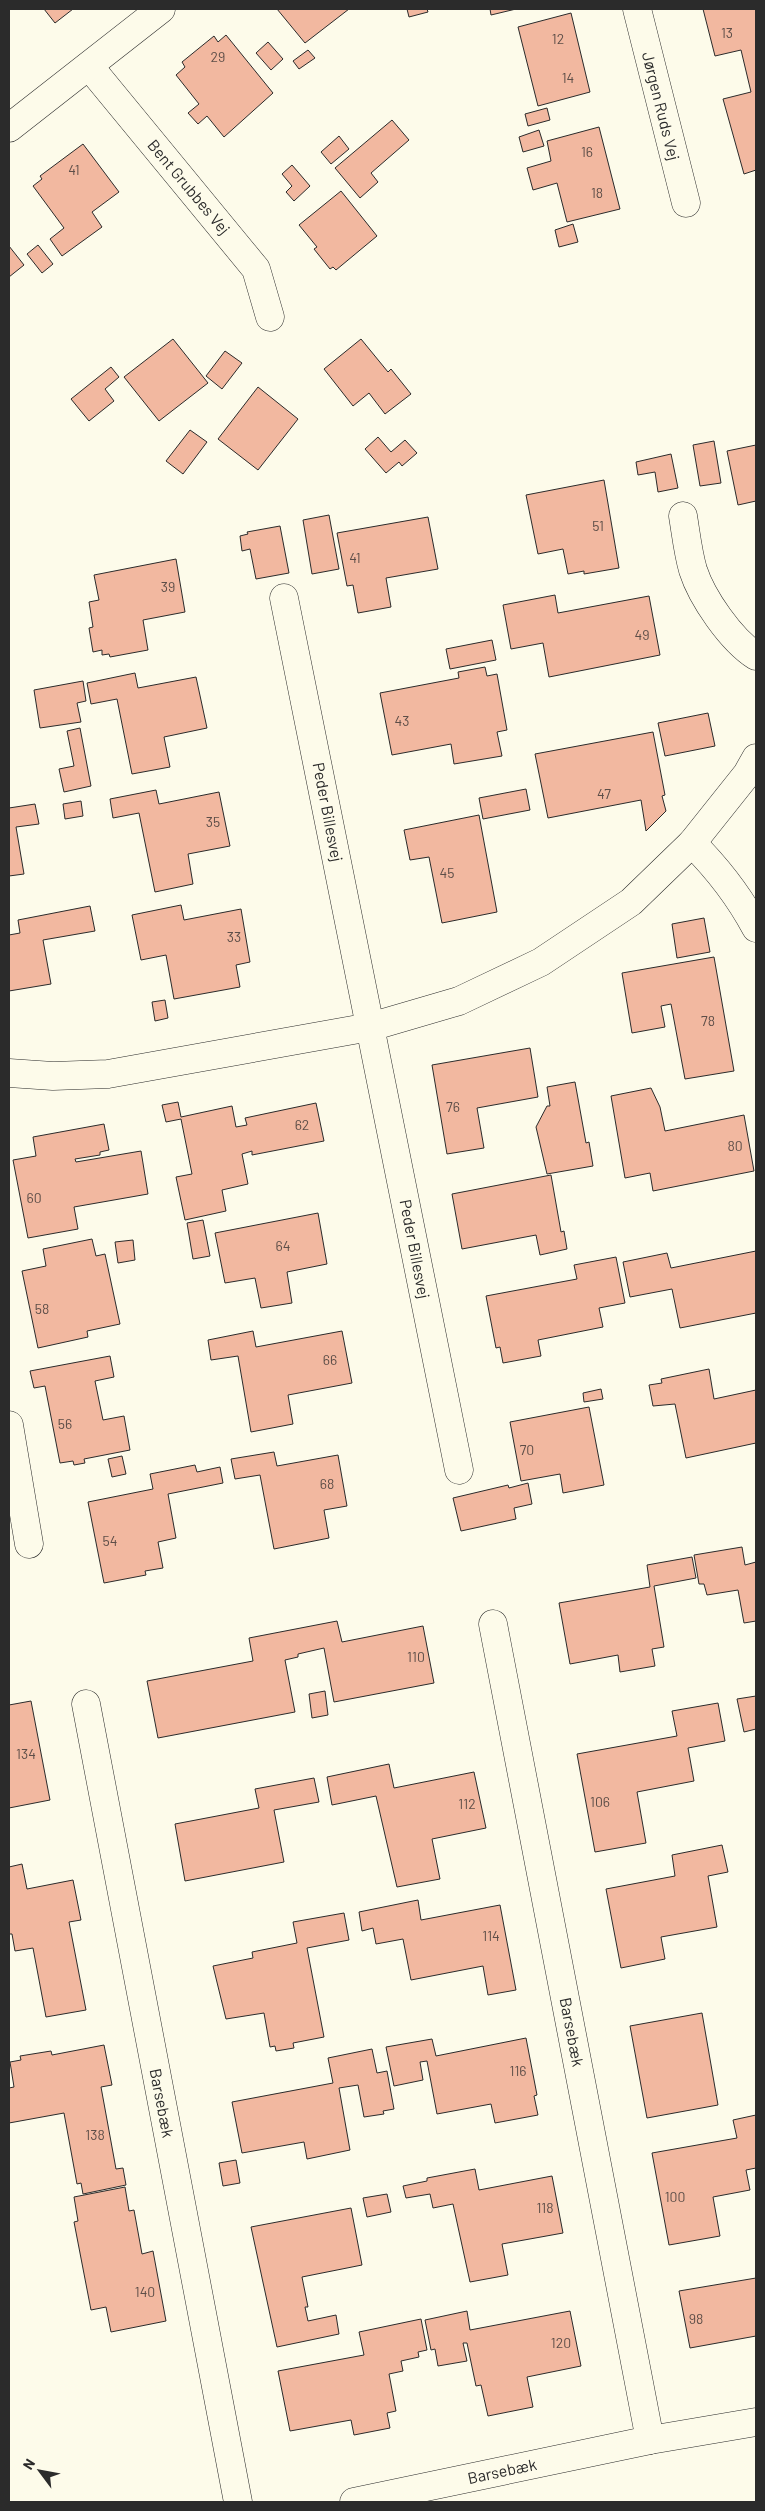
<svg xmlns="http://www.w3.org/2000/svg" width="765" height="2511" viewBox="0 0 765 2511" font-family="Barlow,sans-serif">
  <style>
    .building { fill: #f2b8a0; stroke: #2b2b2b }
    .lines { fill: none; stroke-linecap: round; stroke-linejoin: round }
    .minor-casing { stroke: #2b2b2b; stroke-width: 29 }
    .minor { stroke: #fdfbea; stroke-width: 28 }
    .labels { text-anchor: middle; stroke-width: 4; stroke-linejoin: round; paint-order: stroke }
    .number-label { font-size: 14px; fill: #5d4e48 }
    .street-label { font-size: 16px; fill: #2b2b2b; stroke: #fdfbea }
  </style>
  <rect width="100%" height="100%" fill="#fdfbea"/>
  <!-- building -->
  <g class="building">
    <polygon points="44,9 73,9 55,23"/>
    <polygon points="277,9 349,9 305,43"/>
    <polygon points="407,9 427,9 428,12 409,17"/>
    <polygon points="490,9 516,9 491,15"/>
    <polygon points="703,9 756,9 756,170 744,174 723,99 751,92 741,50 715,56"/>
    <polygon points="571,13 590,92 538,106 518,27"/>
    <polygon points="226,35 273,93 224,137 207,116 198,124 188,113 199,104 176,75 185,67 182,62 214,36 218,42"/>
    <polygon points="268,42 283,59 271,70 256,53"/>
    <polygon points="308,50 315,58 299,69 293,61"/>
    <polygon points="547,108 550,120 528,126 525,114"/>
    <polygon points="392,120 409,140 371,173 378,182 360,198 335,168"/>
    <polygon points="599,127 620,209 567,222 557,183 533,190 527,168 551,161 547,141"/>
    <polygon points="539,130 544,146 523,152 519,137"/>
    <polygon points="339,136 349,149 331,164 321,152"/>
    <polygon points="83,144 119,192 92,212 102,227 62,256 50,239 64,228 33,186 42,179 40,176"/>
    <polygon points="292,165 310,186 294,201 286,192 292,186 282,174"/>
    <polygon points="341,191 377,236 336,270 333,267 330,269 314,249 317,247 299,225"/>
    <polygon points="573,224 578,242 559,247 555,230"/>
    <polygon points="38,245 53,264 42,273 27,254"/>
    <polygon points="9,246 24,265 9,277"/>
    <polygon points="173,339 208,383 159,421 124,377"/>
    <polygon points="361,339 388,372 391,369 411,394 385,414 369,393 353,406 324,369"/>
    <polygon points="225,351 242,363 222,389 206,376"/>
    <polygon points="111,367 119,377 105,389 114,401 89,421 71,399"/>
    <polygon points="258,387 298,419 258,470 218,439"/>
    <polygon points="190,430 207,442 183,474 166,461"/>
    <polygon points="378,437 391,452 405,440 417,453 402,466 399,462 386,473 365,449"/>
    <polygon points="714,441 721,483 700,486 693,445"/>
    <polygon points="756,445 756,501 738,505 727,451"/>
    <polygon points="671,454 678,488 658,492 655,472 638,475 636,462"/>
    <polygon points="604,480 619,568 584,574 584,571 568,574 563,549 538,554 526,495"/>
    <polygon points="329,515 339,569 312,574 303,520"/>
    <polygon points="428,517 438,569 386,578 391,607 358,613 353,585 347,586 337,533"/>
    <polygon points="280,526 289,573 256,579 250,549 242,551 240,536 248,534 247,532"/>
    <polygon points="176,559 185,612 143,620 148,650 110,657 109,654 102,655 102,650 93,652 89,628 93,627 89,602 99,600 94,575"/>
    <polygon points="555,595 558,613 649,596 660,655 549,677 543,643 511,649 503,605"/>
    <polygon points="492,640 496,660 450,669 446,649"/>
    <polygon points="485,667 487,676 497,674 507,730 497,732 502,756 454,764 451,744 392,755 380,693 459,678 458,672"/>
    <polygon points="135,673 138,688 196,677 207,728 164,737 170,767 132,774 117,699 91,704 87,683"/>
    <polygon points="83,681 86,701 77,703 81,722 40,728 34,690"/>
    <polygon points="708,713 715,746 665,756 658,723"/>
    <polygon points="80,728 91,786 64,792 59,769 74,766 67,731"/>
    <polygon points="653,732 665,795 662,796 666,811 646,831 641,800 548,818 535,754"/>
    <polygon points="526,789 530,810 483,819 479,798"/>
    <polygon points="156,790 159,804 219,792 230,846 188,854 193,884 155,892 139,813 113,818 110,799"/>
    <polygon points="81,801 83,816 65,819 63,804"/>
    <polygon points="35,804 39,824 16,827 24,874 9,876 9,808"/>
    <polygon points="479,815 497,912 442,923 429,857 410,860 404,830"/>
    <polygon points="181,905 184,920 241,909 250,962 236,965 240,987 174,999 166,955 141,960 132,915"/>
    <polygon points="90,906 95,931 43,940 51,984 9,991 9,935 20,933 18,920"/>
    <polygon points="704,918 710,952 677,958 672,924"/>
    <polygon points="714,957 734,1071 685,1079 671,1004 661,1006 665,1027 632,1033 622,973"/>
    <polygon points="165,1000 168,1018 155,1021 152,1002"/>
    <polygon points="530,1048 538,1097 477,1108 484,1148 447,1154 432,1065"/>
    <polygon points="575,1082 586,1143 589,1142 593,1166 547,1174 536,1127 547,1106 550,1106 547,1087"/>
    <polygon points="651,1088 660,1107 665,1131 744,1115 754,1171 653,1191 650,1173 625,1178 611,1096"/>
    <polygon points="178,1102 181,1117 232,1106 236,1127 247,1125 245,1118 316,1103 324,1141 252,1155 252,1151 242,1154 248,1184 222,1190 226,1211 185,1220 176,1177 192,1174 181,1119 166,1122 162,1105"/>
    <polygon points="104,1124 109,1150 100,1152 100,1155 75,1159 76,1162 141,1151 148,1194 74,1207 78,1229 28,1238 13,1160 36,1156 33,1137"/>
    <polygon points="551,1175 561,1232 564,1231 567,1249 540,1255 536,1235 462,1249 452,1194"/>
    <polygon points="318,1213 327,1264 287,1272 292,1303 261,1308 255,1278 225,1283 215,1233"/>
    <polygon points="203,1220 210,1256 193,1259 187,1223"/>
    <polygon points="92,1239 96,1256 105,1254 120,1324 87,1331 88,1337 38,1348 22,1271 46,1266 43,1249"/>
    <polygon points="133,1240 135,1260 118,1263 115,1242"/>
    <polygon points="756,1251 756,1313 680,1328 672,1289 630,1297 623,1262 667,1253 671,1268"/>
    <polygon points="616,1257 625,1303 599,1308 603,1327 538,1340 541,1356 503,1363 500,1347 496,1348 486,1296 577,1279 574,1265"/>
    <polygon points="253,1331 256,1347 342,1331 352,1383 288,1395 293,1424 251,1432 238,1356 211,1360 208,1340"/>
    <polygon points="110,1356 114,1377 95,1381 103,1420 124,1416 130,1450 84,1459 85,1463 74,1465 73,1461 60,1463 45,1386 34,1388 30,1371"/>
    <polygon points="709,1369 714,1399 756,1390 756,1443 686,1458 675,1404 653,1406 649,1385 662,1383 661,1379"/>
    <polygon points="601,1389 603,1399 584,1402 583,1393"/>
    <polygon points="589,1407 604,1485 563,1493 560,1474 521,1481 510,1422"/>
    <polygon points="274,1452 277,1466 338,1455 347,1506 324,1510 329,1538 274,1549 260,1475 235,1479 231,1459"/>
    <polygon points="122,1456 126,1474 112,1477 108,1459"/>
    <polygon points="195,1465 197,1472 220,1467 223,1483 168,1494 176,1538 158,1542 163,1568 145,1571 146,1575 104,1583 88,1502 153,1489 150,1474"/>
    <polygon points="528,1483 532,1504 514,1508 516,1519 461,1531 453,1498 508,1485 509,1488"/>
    <polygon points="742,1547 745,1565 756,1562 756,1621 744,1623 738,1590 707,1595 704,1584 699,1584 694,1555"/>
    <polygon points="692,1557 696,1578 654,1586 664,1647 652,1649 655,1666 620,1672 618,1655 570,1664 559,1603 650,1587 647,1565"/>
    <polygon points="337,1621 342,1642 423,1626 434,1683 334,1702 324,1648 298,1654 298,1657 285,1660 295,1712 158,1738 147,1681 253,1661 249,1638"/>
    <polygon points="325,1691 328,1715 312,1718 309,1694"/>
    <polygon points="756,1696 756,1729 744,1732 737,1699"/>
    <polygon points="31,1701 50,1800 9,1808 9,1705"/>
    <polygon points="718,1703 725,1741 688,1748 694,1781 637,1792 646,1843 595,1852 577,1754 677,1736 672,1711"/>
    <polygon points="389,1764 394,1788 474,1772 486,1828 432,1839 440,1879 397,1887 376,1796 332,1805 327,1777"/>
    <polygon points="314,1778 319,1802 274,1810 284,1862 185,1881 175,1824 259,1808 255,1789"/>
    <polygon points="722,1845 728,1872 708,1876 717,1927 661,1937 665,1959 621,1968 606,1889 675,1876 672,1855"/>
    <polygon points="22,1864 27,1889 73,1880 81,1920 69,1922 86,2010 46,2017 33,1948 15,1951 12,1934 9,1934 9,1867"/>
    <polygon points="418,1900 421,1920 500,1905 516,1990 488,1995 483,1966 411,1980 403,1939 376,1944 373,1928 362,1931 359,1912"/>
    <polygon points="344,1913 349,1940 307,1948 324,2037 293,2043 294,2048 276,2051 275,2046 270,2047 264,2013 226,2019 213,1966 253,1958 252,1952 297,1943 293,1922"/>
    <polygon points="702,2013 718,2105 647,2118 630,2026"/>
    <polygon points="526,2038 537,2095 534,2096 538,2115 495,2123 491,2104 437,2114 427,2061 420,2062 423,2080 394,2086 386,2047 432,2039 436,2056"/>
    <polygon points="104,2045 112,2085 101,2087 116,2169 123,2168 126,2185 83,2194 81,2183 77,2184 64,2113 9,2123 9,2088 14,2087 10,2062 21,2060 20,2056 51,2051 52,2055"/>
    <polygon points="372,2049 377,2073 387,2071 394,2109 383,2111 384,2114 364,2117 358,2085 339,2088 350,2150 307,2159 304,2142 242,2153 232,2102 333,2083 328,2058"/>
    <polygon points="756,2115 756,2168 746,2170 750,2190 713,2197 720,2236 669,2245 652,2153 737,2138 733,2120"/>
    <polygon points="236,2160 240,2183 223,2186 219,2163"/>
    <polygon points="475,2169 479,2190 552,2176 563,2233 502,2244 508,2275 470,2282 453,2204 433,2208 430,2194 406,2198 403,2186 427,2181 427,2178"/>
    <polygon points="125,2187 129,2211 134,2210 142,2254 153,2251 166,2321 111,2332 106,2307 91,2310 74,2222 78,2221 74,2197"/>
    <polygon points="387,2194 391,2212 367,2217 363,2198"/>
    <polygon points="351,2208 362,2265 302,2277 308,2307 305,2307 308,2321 336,2315 339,2334 277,2347 251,2227"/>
    <polygon points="756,2278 756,2336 690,2348 679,2291"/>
    <polygon points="467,2311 470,2330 570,2311 581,2366 527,2377 533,2407 488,2416 481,2385 476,2386 467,2343 463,2343 467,2361 438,2366 435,2349 431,2350 425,2320"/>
    <polygon points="421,2319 427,2350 418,2352 419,2357 401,2361 403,2371 389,2374 396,2411 387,2413 390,2428 354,2435 351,2420 290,2431 278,2371 364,2355 359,2332"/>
  </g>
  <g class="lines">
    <!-- minor casing -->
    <g class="minor-casing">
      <g id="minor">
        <polyline points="637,9 686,203"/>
        <polyline points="89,66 256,269 270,317"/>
        <polyline points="9,128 161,9"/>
        <path d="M683,516C686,534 688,553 693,570C702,598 731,640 756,656"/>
        <polyline points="284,598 459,1470"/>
        <path d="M692,843C718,869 739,896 756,928"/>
        <polyline points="9,1073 53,1076 108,1074 370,1027 459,1001 541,962 631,902 692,843 747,774 756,758"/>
        <polyline points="9,1425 29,1544"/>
        <polyline points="493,1624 650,2440"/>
        <polyline points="86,1704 238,2502"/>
        <polyline points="354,2502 650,2440 756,2422"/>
      </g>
    </g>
    <!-- minor -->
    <use href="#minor" class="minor"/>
  </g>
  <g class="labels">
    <!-- number labels -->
    <g class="number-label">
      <text x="727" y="38">13</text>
      <text x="558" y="44">12</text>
      <text x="218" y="62">29</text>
      <text x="568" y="83">14</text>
      <text x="587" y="157">16</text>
      <text x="74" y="175">41</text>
      <text x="597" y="198">18</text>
      <text x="598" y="531">51</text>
      <text x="355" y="563">41</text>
      <text x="168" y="592">39</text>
      <text x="642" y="640">49</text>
      <text x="402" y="726">43</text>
      <text x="604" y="799">47</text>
      <text x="213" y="827">35</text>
      <text x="447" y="878">45</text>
      <text x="234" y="942">33</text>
      <text x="708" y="1026">78</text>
      <text x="453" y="1112">76</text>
      <text x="302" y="1130">62</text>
      <text x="735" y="1151">80</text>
      <text x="34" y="1203">60</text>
      <text x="283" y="1251">64</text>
      <text x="42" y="1314">58</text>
      <text x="330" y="1365">66</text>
      <text x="65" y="1429">56</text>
      <text x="527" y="1455">70</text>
      <text x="327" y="1489">68</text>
      <text x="110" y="1546">54</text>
      <text x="416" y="1662">110</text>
      <text x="26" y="1759">134</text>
      <text x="600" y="1807">106</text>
      <text x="467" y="1809">112</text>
      <text x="491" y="1941">114</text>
      <text x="518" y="2076">116</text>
      <text x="95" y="2140">138</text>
      <text x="675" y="2202">100</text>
      <text x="545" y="2213">118</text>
      <text x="145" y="2297">140</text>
      <text x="696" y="2324">98</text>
      <text x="561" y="2348">120</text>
    </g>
    <!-- street labels -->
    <g class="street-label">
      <text transform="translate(661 106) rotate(76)" y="6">Jørgen Ruds Vej</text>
      <text transform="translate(189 187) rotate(50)" y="6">Bent Grubbes Vej</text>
      <text transform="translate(328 812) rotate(79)" y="6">Peder Billesvej</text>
      <text transform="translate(415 1249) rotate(79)" y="6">Peder Billesvej</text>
      <text transform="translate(572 2032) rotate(79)" y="6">Barsebæk</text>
      <text transform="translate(162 2103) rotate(79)" y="6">Barsebæk</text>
      <text transform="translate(502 2471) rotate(-12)" y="6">Barsebæk</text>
    </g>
  </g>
  <!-- border -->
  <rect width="765" height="2511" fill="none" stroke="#2b2b2b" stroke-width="20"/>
  <!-- north arrow -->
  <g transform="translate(40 2471) rotate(302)" stroke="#fdfbea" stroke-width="4" paint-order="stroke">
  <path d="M0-4L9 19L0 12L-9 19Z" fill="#2b2b2b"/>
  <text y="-8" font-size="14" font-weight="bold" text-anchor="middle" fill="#2b2b2b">N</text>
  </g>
</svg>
